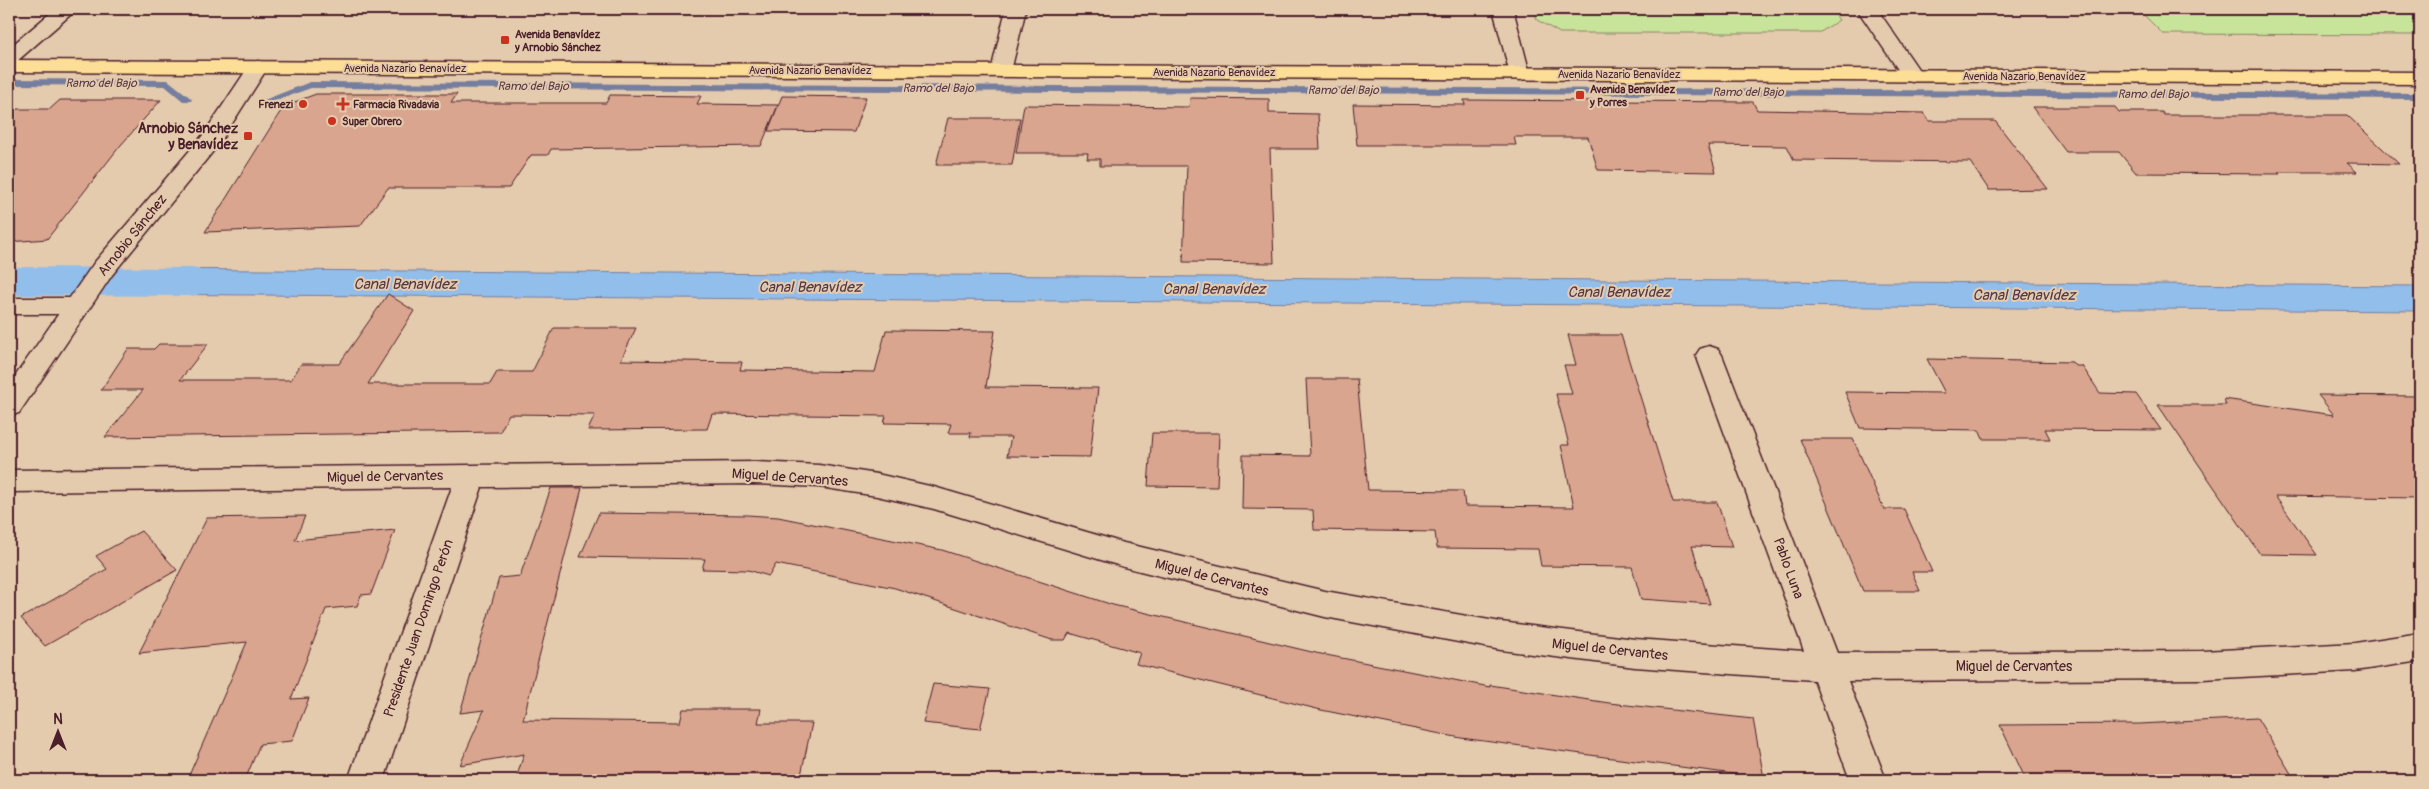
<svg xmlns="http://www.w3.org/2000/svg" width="2429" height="789" viewBox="0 0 2429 789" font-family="Pangolin,sans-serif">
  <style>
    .green { fill: #c8e49b; stroke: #898263 }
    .water { fill: #92beeb; stroke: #757e9e }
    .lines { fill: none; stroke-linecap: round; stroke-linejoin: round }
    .stream { fill: #757e9e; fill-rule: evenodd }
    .canal { fill: #92beeb; fill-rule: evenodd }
    .building { fill: #daa58f; stroke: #4a1f2b }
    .street-casing { stroke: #4a1f2b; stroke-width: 3 }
    .secondary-casing { stroke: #4a1f2b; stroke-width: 3 }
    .primary-casing { stroke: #4a1f2b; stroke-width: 3 }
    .street { fill: #e5cbad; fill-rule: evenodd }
    .secondary { fill: #e5cbad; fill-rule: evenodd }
    .primary { fill: #fdde96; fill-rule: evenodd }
    .poi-dot { fill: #c8321e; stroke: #e5cbad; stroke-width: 2 }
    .labels { text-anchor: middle; stroke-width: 4; stroke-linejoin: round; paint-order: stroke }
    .far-poi-label { font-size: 11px; font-weight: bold; fill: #4a1f2b; stroke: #e5cbad; text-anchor: start }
    .far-street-label { font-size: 11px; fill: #4a1f2b; stroke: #e5cbad }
    .far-water-label { font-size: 12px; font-style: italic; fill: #553748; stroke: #e5cbad }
    .poi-label { font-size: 14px; font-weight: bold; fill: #4a1f2b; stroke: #e5cbad; text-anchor: end }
    .street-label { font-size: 14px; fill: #4a1f2b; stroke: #e5cbad }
    .water-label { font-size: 15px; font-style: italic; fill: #553748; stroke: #e5cbad }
  </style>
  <rect width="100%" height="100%" fill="#e5cbad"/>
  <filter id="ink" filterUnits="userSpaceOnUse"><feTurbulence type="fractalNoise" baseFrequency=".02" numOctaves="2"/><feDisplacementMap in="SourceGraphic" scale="10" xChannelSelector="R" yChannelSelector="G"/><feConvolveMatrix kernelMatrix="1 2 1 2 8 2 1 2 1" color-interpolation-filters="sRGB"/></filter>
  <g filter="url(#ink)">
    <!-- green -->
    <g class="green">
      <polygon points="1534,9 1831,9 1839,20 1819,33 1560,33 1537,20"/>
      <polygon points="2138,9 2420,9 2420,35 2163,34"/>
    </g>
    <!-- water -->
    <g class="water">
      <polygon points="9,269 80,269 61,294 9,294"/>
      <polygon points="135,269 2420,286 2420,311 116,294"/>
    </g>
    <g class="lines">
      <!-- stream -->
      <g class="stream">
        <polygon points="9,79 168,80 192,99 191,101 183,101 165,86 9,85"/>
        <polygon points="310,82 2420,93 2420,99 311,88 269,103 264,100"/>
      </g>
      <!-- canal -->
      <polygon class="canal" points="9,267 192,268 208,272 214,282 208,292 192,296 9,295"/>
    </g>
    <!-- building -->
    <g class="building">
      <polygon points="316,94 457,94 451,103 606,103 610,95 701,96 697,104 778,105 761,146 551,149 548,155 531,155 509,188 388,188 360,226 205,232 284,106"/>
      <polygon points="782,96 866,97 854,132 768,131"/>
      <polygon points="1190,98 1269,99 1269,113 1318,114 1320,149 1270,149 1274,263 1183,262 1187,166 1100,166 1100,159 1087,159 1088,153 1016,153 1024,105 1189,107"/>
      <polygon points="60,100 161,100 120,146 47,239 9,242 9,109 50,109"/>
      <polygon points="1464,100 1753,102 1757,110 1924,113 1929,121 1995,121 2048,189 1989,190 1970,162 1794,160 1787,146 1708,145 1716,172 1598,170 1588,137 1514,137 1516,145 1357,145 1353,104 1465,105"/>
      <polygon points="2032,107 2115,107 2119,112 2162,112 2164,115 2347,115 2399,164 2347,163 2357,172 2278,172 2280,174 2136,173 2119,152 2066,152"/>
      <polygon points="948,118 1020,118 1012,165 936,165"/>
      <polygon points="388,294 414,311 368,384 490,384 497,372 532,372 554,328 636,328 621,360 742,362 740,370 875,372 886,330 995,331 986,387 1098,388 1090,457 1007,456 1011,437 970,437 971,433 948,433 951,424 884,423 886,416 712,414 707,429 588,430 595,415 509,414 500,432 105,437 143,390 101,390 128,349 154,349 159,344 208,344 180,380 291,380 301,364 339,364"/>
      <polygon points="1568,335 1621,335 1673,502 1717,502 1732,547 1692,546 1710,604 1641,599 1632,567 1541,566 1538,549 1437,548 1435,532 1314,530 1313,510 1242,509 1243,455 1310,456 1306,379 1357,379 1368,490 1463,491 1465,506 1574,507 1561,445 1569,445 1556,394 1572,394 1564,365 1576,365"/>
      <polygon points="1927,359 2072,362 2075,366 2082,366 2100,393 2136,394 2161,430 2045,429 2050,439 1983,439 1979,430 1860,428 1845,392 1945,393"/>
      <polygon points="2318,395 2420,396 2420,498 2275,496 2317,555 2260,554 2158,405 2226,405 2224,399 2334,415"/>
      <polygon points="1152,433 1219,433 1217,487 1148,486"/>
      <polygon points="1800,439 1853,439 1884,509 1904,509 1932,572 1912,572 1920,591 1863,591"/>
      <polygon points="551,488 582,488 523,720 680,722 683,709 761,709 758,723 812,723 800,780 516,779 524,754 460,765 484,710 460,713 499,578 520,576"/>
      <polygon points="599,513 747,515 778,517 942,550 1113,605 1316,653 1490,687 1490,685 1609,703 1753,719 1764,778 1461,738 1321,710 1136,664 1140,653 1069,633 1065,640 1052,640 895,588 776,564 769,576 748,570 702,569 705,559 580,557"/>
      <polygon points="305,516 295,540 395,530 371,594 361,595 357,606 326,609 291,699 309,698 292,741 260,744 245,780 187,780 247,642 139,653 207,518"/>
      <polygon points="141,531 177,570 45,646 21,618 107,569 96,556"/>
      <polygon points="933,684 990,689 980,729 923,723"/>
      <polygon points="2257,718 2295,780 2026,780 2000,725 2140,724"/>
    </g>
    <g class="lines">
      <!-- street casing -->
      <g class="street-casing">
        <g id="street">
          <polygon points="55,9 77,9 16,62 9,64 9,48"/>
          <polygon points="1006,9 1026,9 1011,71 1008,75 1001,77 994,75 991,71"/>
          <polygon points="1493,9 1513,9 1530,74 1527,78 1520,80 1513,78 1510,74"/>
          <polygon points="1857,9 1877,9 1923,76 1919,80 1912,82 1905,80"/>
          <polygon points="9,298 77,298 86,300 90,306 86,312 77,314 9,314"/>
          <polygon points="1709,346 1718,349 1722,355 1837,653 2202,651 2355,643 2420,633 2420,661 2355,671 2202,679 1848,681 1886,780 1850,780 1814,680 1635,667 1501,650 1325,617 1124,567 934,509 877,496 819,487 755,484 482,487 384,780 348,780 452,487 9,492 9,470 755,462 819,465 877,474 934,487 1124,543 1325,591 1501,622 1635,639 1804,651 1696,355 1700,349"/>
        </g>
      </g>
      <!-- secondary casing -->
      <g class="secondary-casing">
        <polygon id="secondary" points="258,61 265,63 268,67 219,144 112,275 19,413 9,416 9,385 94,263 203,135 251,63"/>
      </g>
      <!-- primary casing -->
      <g class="primary-casing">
        <polygon id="primary" points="9,60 2420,72 2420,84 9,72"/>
      </g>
      <!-- street -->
      <use href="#street" class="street"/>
      <!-- secondary -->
      <use href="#secondary" class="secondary"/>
      <!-- primary -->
      <use href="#primary" class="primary"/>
    </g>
  </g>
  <!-- markers -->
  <g class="poi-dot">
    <rect x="500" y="35" width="10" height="10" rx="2.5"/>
    <rect x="1575" y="90" width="10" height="10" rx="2.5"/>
    <circle cx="303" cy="104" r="5"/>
    <path d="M340.5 96.5h5v5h5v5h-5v5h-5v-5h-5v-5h5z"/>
    <circle cx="332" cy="121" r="5"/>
    <rect x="243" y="131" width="10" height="10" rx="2.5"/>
  </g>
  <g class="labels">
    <!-- far-poi labels -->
    <g class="far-poi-label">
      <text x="515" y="38">Avenida Benavídez<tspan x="515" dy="13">y Arnobio Sánchez</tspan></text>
      <text x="1590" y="93">Avenida Benavídez<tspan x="1590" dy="13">y Porres</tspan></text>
      <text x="293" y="108" text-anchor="end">Frenezi</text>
      <text x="353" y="108">Farmacia Rivadavia</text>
      <text x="342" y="125">Super Obrero</text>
    </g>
    <!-- far-street labels -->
    <g class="far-street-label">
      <text x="405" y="72">Avenida Nazario Benavídez</text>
      <text x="810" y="74">Avenida Nazario Benavídez</text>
      <text x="1214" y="76">Avenida Nazario Benavídez</text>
      <text x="1619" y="78">Avenida Nazario Benavídez</text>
      <text x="2024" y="80">Avenida Nazario Benavídez</text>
    </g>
    <!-- far-water labels -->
    <g class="far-water-label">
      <text x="101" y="87">Ramo del Bajo</text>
      <text x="533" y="90">Ramo del Bajo</text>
      <text x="938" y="92">Ramo del Bajo</text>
      <text x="1343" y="94">Ramo del Bajo</text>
      <text x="1748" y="96">Ramo del Bajo</text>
      <text x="2153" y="98">Ramo del Bajo</text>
    </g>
    <!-- poi labels -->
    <g class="poi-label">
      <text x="238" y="133">Arnobio Sánchez<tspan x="238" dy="16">y Benavídez</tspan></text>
    </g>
    <!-- street labels -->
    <g class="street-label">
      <text transform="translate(132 235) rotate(-51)" y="5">Arnobio Sánchez</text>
      <text transform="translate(385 476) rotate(-1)" y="5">Miguel de Cervantes</text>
      <text transform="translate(790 477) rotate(4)" y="5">Miguel de Cervantes</text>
      <text transform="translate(1789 568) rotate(70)" y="5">Pablo Luna</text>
      <text transform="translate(1212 577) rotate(14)" y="5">Miguel de Cervantes</text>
      <text transform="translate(418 628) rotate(-71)" y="5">Presidente Juan Domingo Perón</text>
      <text transform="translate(1610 649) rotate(6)" y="5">Miguel de Cervantes</text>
      <text x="2014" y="671">Miguel de Cervantes</text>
    </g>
    <!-- water labels -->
    <g class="water-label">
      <text x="405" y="289">Canal Benavídez</text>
      <text x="810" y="292">Canal Benavídez</text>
      <text x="1214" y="294">Canal Benavídez</text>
      <text x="1619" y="297">Canal Benavídez</text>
      <text x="2024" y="300">Canal Benavídez</text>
    </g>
  </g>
  <!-- margin -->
  <rect width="2429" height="789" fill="none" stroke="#e5cbad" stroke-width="30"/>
  <rect x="15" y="15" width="2399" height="759" fill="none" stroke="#4a1f2b" stroke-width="2" filter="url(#ink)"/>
  <!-- north arrow -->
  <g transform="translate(58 732)" stroke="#e5cbad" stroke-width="4" paint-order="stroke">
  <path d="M0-4L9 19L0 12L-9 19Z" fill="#4a1f2b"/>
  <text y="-8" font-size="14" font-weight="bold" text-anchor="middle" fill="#4a1f2b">N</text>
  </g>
</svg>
